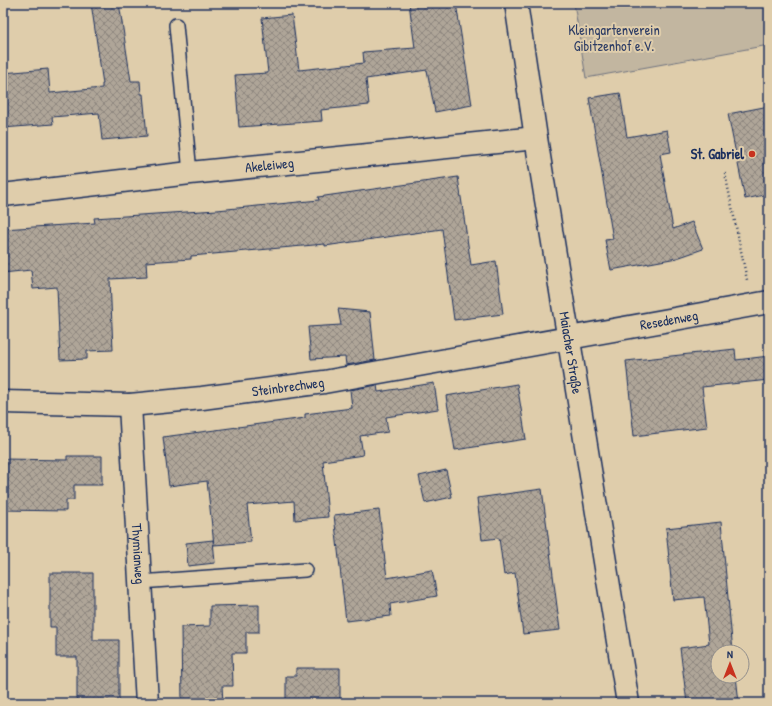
<svg xmlns="http://www.w3.org/2000/svg" width="772" height="706" viewBox="0 0 772 706" font-family="'Patrick Hand',sans-serif">
  <style>
    .garden { fill: #c2b6a0; stroke: #6e727f }
    .building { fill: url(#building-cross-hatch); stroke: #1b2f5e }
    .lines { fill: none; stroke-linecap: round; stroke-linejoin: round }
    .service-casing { stroke: #1b2f5e; stroke-width: 16 }
    .minor-casing { stroke: #1b2f5e; stroke-width: 25 }
    .path { stroke: #1b2f5e; stroke-width: 2.5; stroke-dasharray: 1 3; stroke-linecap: butt }
    .service { stroke: #dfcdab; stroke-width: 13 }
    .minor { stroke: #dfcdab; stroke-width: 22 }
    .poi-dot { fill: #c8321e; stroke: #dfcdab; stroke-width: 1.5 }
    .labels { text-anchor: middle; stroke-width: 4; stroke-linejoin: round; paint-order: stroke }
    .park-label { font-size: 14px; fill: #2c3c65; stroke: #dfcdab }
    .poi-label { font-size: 14px; font-weight: bold; fill: #1b2f5e; stroke: #dfcdab; text-anchor: end }
    .street-label { font-size: 14px; fill: #1b2f5e; stroke: #dfcdab }
  </style>
  <defs>
    <pattern id="building-cross-hatch" width="8" height="8" patternUnits="userSpaceOnUse"><rect width="8" height="8" fill="#afa598"/><path d="M0 0l8 8M0 8l8-8" fill="none" stroke="#8e877f"/></pattern>
  </defs>
  <rect width="100%" height="100%" fill="#dfcdab"/>
  <filter id="ink" filterUnits="userSpaceOnUse"><feTurbulence type="fractalNoise" baseFrequency=".025" numOctaves="2"/><feDisplacementMap in="SourceGraphic" scale="8" xChannelSelector="R" yChannelSelector="G"/><feConvolveMatrix kernelMatrix="1 2 1 2 8 2 1 2 1" color-interpolation-filters="sRGB"/></filter>
  <g filter="url(#ink)">
    <!-- garden -->
    <polygon class="garden" points="574,3 769,3 769,45 586,78"/>
    <!-- building -->
    <g class="building">
      <polygon points="91,3 119,3 131,81 140,81 141,94 143,94 147,136 102,140 99,113 52,117 53,124 3,128 3,73 48,69 50,93 102,88 102,84 103,84"/>
      <polygon points="409,3 456,3 472,105 435,112 427,70 366,79 369,105 321,110 322,121 239,127 235,75 268,73 262,18 292,15 299,70 364,63 363,52 415,48"/>
      <polygon points="620,93 627,137 667,130 671,152 660,154 673,229 692,222 703,249 677,258 611,270 605,240 613,239 589,98"/>
      <polygon points="769,106 769,194 745,199 728,114"/>
      <polygon points="458,177 471,265 496,261 503,314 454,320 442,229 325,246 325,244 191,256 191,259 146,262 147,277 110,279 113,350 87,351 87,359 60,360 57,287 33,289 31,270 3,273 3,229 95,223 94,218 217,210 319,200 318,197"/>
      <polygon points="338,309 370,312 375,360 346,365 345,357 311,359 308,327 341,325"/>
      <polygon points="735,349 736,360 769,356 769,380 702,387 707,427 634,436 626,361"/>
      <polygon points="434,383 438,409 386,417 388,432 360,436 363,455 323,461 328,517 295,520 294,501 247,505 251,542 214,545 207,481 169,486 163,437 305,418 305,414 352,408 350,390 377,385 378,392"/>
      <polygon points="517,384 526,439 455,450 446,396"/>
      <polygon points="67,456 102,456 102,485 74,485 74,500 66,500 66,511 3,510 3,459 67,460"/>
      <polygon points="446,470 452,497 425,503 419,476"/>
      <polygon points="542,489 560,630 523,634 515,573 504,575 499,538 482,540 477,498"/>
      <polygon points="379,510 387,578 432,570 437,596 390,604 391,616 346,621 334,515"/>
      <polygon points="721,522 733,652 718,652 718,676 736,676 739,703 687,703 680,648 709,644 704,597 673,600 666,528"/>
      <polygon points="213,540 215,563 188,566 186,543"/>
      <polygon points="50,573 93,573 93,640 119,640 119,703 77,703 77,657 56,657 56,627 50,627"/>
      <polygon points="259,605 259,632 246,632 246,653 232,653 233,686 222,686 223,703 182,703 181,627 210,626 210,606"/>
      <polygon points="296,668 340,668 340,702 286,701 286,676 296,676"/>
    </g>
    <g class="lines">
      <!-- service casing -->
      <g class="service-casing">
        <g id="service">
          <polyline points="176,25 190,173"/>
          <polyline points="140,582 305,570"/>
        </g>
      </g>
      <!-- minor casing -->
      <g class="minor-casing">
        <g id="minor">
          <path id="s1" d="M516,3L536,138L628,703"/>
          <path id="s2" d="M3,195L190,173L536,138"/>
          <path id="s3" d="M3,402L130,405L202,398L324,382L769,302"/>
          <path id="s4" d="M130,405L147,703"/>
        </g>
      </g>
      <!-- path -->
      <polyline class="path" points="725,173 747,280"/>
      <!-- service -->
      <use href="#service" class="service"/>
      <!-- minor -->
      <use href="#minor" class="minor"/>
    </g>
  </g>
  <!-- markers -->
  <circle class="poi-dot" cx="752" cy="154" r="4"/>
  <g class="labels">
    <!-- park labels -->
    <g class="park-label">
      <text x="614" y="35">Kleingartenverein<tspan x="614" dy="16">Gibitzenhof e.V.</tspan></text>
    </g>
    <!-- poi labels -->
    <g class="poi-label">
      <text x="744" y="159">St. Gabriel</text>
    </g>
    <!-- street labels -->
    <g class="street-label">
      <text dy="5" stroke="none"><textPath href="#s2" startOffset="268">Akeleiweg</textPath></text>
      <text dy="5" stroke="none"><textPath href="#s3" startOffset="673">Resedenweg</textPath></text>
      <text dy="5" stroke="none"><textPath href="#s1" startOffset="354">Maiacher Straße</textPath></text>
      <text dy="5" stroke="none"><textPath href="#s3" startOffset="286">Steinbrechweg</textPath></text>
      <text dy="5" stroke="none"><textPath href="#s4" startOffset="149">Thymianweg</textPath></text>
    </g>
  </g>
  <!-- margin -->
  <rect width="772" height="706" fill="none" stroke="#dfcdab" stroke-width="16"/>
  <rect x="8" y="8" width="756" height="690" fill="none" stroke="#1b2f5e" stroke-width="1.5" filter="url(#ink)"/>
  <!-- north arrow -->
  <g transform="translate(730 664)"><circle r="19" fill="#dfcdab" stroke="#918e8c"/>
  <path d="M0-3L7 15L0 10L-7 15Z" fill="#c8321e"/>
  <text y="-6" font-size="11" font-weight="bold" text-anchor="middle" fill="#1b2f5e">N</text>
  </g>
</svg>
